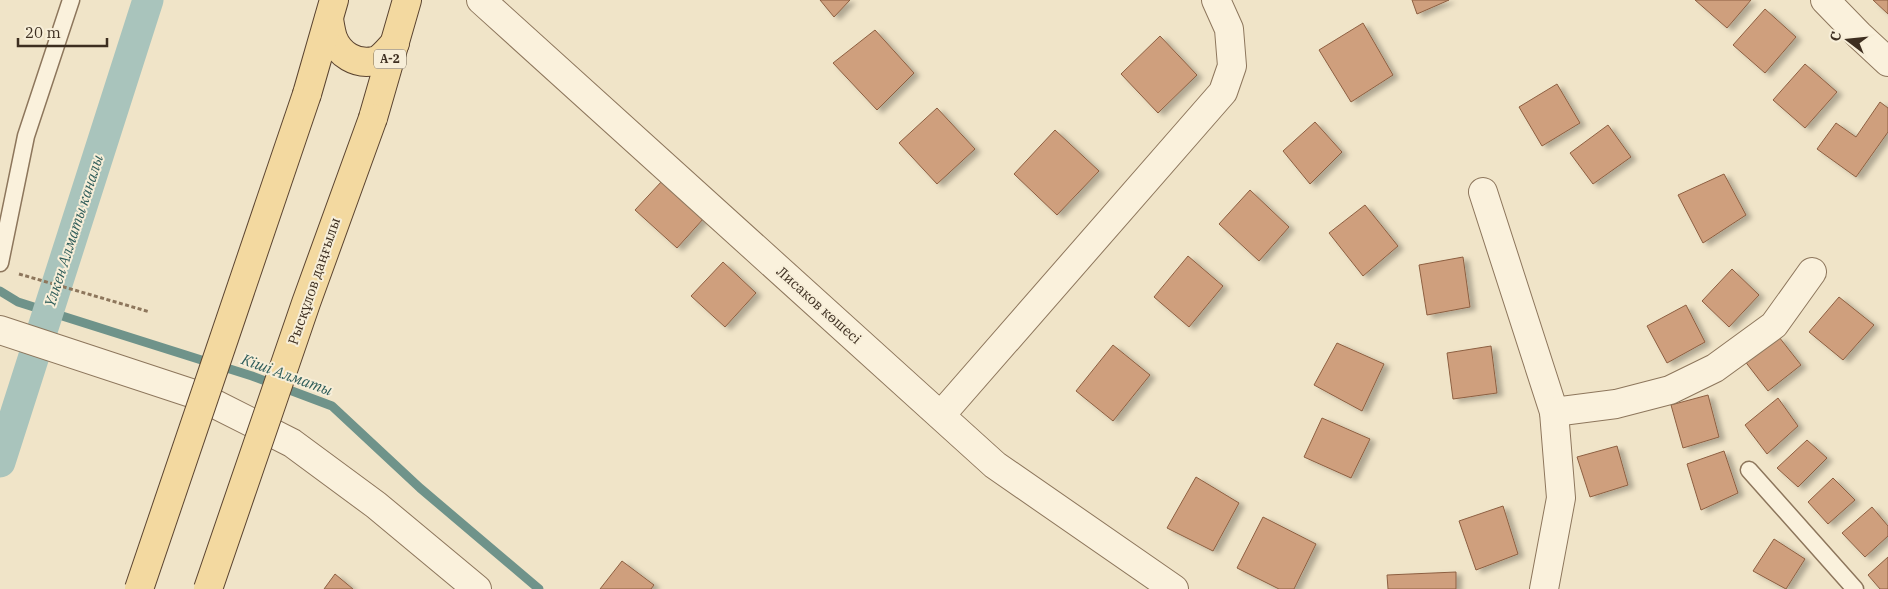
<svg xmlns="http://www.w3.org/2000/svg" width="1888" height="589" viewBox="0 0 1888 589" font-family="'IBM Plex Serif',serif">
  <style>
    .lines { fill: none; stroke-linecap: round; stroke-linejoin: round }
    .stream { stroke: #6f938a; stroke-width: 9 }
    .canal { stroke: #a9c4bc; stroke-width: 31 }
    .building { fill: #cf9f7d; stroke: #8d5f41; filter: url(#shadow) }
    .service-casing { stroke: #8d765c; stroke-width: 19 }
    .minor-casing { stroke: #8d765c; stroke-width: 30 }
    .tertiary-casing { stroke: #8d765c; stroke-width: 30 }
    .primary-casing { stroke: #5b4430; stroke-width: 30 }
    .path { stroke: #8d765c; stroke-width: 3; stroke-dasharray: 4 2.5; stroke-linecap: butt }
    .service { stroke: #faf1dc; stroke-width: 16 }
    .minor { stroke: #faf1dc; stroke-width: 28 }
    .tertiary { stroke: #faf1dc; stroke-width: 28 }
    .primary { stroke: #f3d9a0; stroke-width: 28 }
    .primary-bridge-casing { stroke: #5b4430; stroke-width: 30; stroke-linecap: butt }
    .primary-bridge { stroke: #f3d9a0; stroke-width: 28 }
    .labels { text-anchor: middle; stroke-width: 4; stroke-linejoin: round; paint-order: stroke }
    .shield { fill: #f7eed8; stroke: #756857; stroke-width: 1 }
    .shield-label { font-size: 12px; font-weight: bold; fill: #3d2e20 }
    .street-label { font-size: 14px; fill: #3d2e20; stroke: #f7eed8 }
    .water-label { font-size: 15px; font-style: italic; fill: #2f5d5a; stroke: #f7eed8 }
  </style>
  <defs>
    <filter id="shadow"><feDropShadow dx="5.5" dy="3" stdDeviation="2.5" flood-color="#0004"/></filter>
  </defs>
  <rect width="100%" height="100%" fill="#f0e4c8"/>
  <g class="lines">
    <!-- stream -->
    <polyline class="stream" points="0,291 18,302 252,376 332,406 420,488 539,589"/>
    <!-- canal -->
    <polyline class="canal" points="0,462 148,0"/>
  </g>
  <!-- building -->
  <g class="building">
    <polygon points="820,0 850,0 834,17"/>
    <polygon points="1412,0 1449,0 1417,14"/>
    <polygon points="1695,0 1751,0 1727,28"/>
    <polygon points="1873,0 1888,0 1888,14"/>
    <polygon points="1765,9 1796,37 1765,73 1733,45"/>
    <polygon points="1363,23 1393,75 1351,102 1319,50"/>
    <polygon points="875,30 914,73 877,110 833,63"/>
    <polygon points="1160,36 1197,75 1158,113 1121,74"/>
    <polygon points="1805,64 1837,92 1805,128 1773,100"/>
    <polygon points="1557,84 1580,123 1542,146 1519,107"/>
    <polygon points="1880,102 1888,108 1888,132 1856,177 1817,149 1836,123 1856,137"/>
    <polygon points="937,108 975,149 937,184 899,143"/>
    <polygon points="1315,122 1342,152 1310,184 1283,151"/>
    <polygon points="1608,125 1631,157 1593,184 1570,153"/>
    <polygon points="1055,130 1099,171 1057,215 1014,174"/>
    <polygon points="1724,174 1746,215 1703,243 1678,195"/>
    <polygon points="662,181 704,218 677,248 635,210"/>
    <polygon points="1250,190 1289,227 1259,261 1219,224"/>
    <polygon points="1365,205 1398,246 1363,276 1329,233"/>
    <polygon points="1188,256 1223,286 1189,327 1154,297"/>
    <polygon points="1463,257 1470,307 1427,315 1419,265"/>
    <polygon points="723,262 756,293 725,327 691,296"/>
    <polygon points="1732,269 1759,295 1729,327 1702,301"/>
    <polygon points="1839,297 1874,325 1843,360 1809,332"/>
    <polygon points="1686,305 1705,342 1667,363 1647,326"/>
    <polygon points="1779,337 1801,365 1768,391 1744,360"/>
    <polygon points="1337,343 1384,364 1362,411 1314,385"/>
    <polygon points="1113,345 1150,375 1113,421 1076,391"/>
    <polygon points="1491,346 1497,393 1453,399 1447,353"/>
    <polygon points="1708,395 1719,437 1683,448 1671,405"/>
    <polygon points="1778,398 1798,426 1767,454 1745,425"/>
    <polygon points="1322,418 1370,439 1351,478 1304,457"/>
    <polygon points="1807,440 1827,458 1798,487 1777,468"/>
    <polygon points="1617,446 1628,485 1590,497 1577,457"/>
    <polygon points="1724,451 1738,493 1701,510 1687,464"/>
    <polygon points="1196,477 1239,503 1213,551 1167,528"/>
    <polygon points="1833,478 1855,500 1828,524 1808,502"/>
    <polygon points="1503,506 1518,554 1476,570 1459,521"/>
    <polygon points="1872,507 1888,526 1888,536 1865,557 1842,533"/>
    <polygon points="1263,517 1316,544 1294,589 1279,589 1237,568"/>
    <polygon points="1774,539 1805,559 1786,589 1753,571"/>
    <polygon points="1888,557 1888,589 1880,589 1868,575"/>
    <polygon points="622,561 654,585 651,589 600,589"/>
    <polygon points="1456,572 1456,589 1388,589 1387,575"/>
    <polygon points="335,574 353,589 324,589"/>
  </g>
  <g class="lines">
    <!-- service casing -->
    <g class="service-casing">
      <g id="service">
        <polyline points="0,263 26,136 71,0"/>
        <polyline points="1749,470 1855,589"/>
      </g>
    </g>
    <!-- minor casing -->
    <g class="minor-casing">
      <g id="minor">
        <polyline points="1825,0 1859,35 1888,62"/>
        <polyline points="1483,192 1554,412 1561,498 1544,589"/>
        <polyline points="0,330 197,395 292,443 376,505 477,589"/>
        <polyline points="1554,412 1616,404 1670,390 1715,368 1774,325 1812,272"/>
        <polyline points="941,415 1223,92 1232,66 1229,29 1216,0"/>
      </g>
    </g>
    <!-- tertiary casing -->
    <g class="tertiary-casing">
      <polyline id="tertiary" points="481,0 995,465 1174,589"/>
    </g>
    <!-- primary casing -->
    <g class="primary-casing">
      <g id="primary">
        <path d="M329,19C330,25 331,32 333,38C339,54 356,65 374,61C382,59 389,49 395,43"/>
        <polyline points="307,94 334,0"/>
        <polyline points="373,118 407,0"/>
      </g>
    </g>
    <!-- path -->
    <polyline class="path" points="19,274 150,312"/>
    <!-- service -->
    <use href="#service" class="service"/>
    <!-- minor -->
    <use href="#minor" class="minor"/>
    <!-- tertiary -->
    <use href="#tertiary" class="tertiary"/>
    <!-- primary -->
    <use href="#primary" class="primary"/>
    <!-- primary-bridge casing -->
    <g class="primary-bridge-casing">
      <g id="primary-bridge">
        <polyline points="139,589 307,94"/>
        <polyline points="208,589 306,303 373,118"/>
      </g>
    </g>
    <!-- primary-bridge -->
    <use href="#primary-bridge" class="primary-bridge"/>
  </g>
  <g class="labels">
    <!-- shield labels -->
    <rect class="shield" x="374" y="49.5" width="32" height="19" rx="4"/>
    <g class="shield-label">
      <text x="390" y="63">A-2</text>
    </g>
    <!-- street labels -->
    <g class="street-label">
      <text transform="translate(314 281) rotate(-71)" y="5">Рысқұлов даңғылы</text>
      <text transform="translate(819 305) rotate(42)" y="5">Лисаков көшесі</text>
    </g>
    <!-- water labels -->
    <g class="water-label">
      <text transform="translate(74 231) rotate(-72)" y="5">Үлкен Алматы каналы</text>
      <text transform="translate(287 375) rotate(20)" y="5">Кіші Алматы</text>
    </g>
  </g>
  <!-- north arrow -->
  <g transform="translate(1848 40) rotate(286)" stroke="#f7eed8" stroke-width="4" paint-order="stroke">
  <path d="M0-4L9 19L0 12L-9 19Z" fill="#3d2e20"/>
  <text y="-8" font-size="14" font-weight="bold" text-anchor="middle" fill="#3d2e20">С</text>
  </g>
  <!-- scale -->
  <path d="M18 38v8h89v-8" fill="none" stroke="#3d2e20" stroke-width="2.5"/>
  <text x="25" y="38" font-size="15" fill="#3d2e20" stroke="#f7eed8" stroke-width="4" paint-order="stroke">20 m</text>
</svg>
